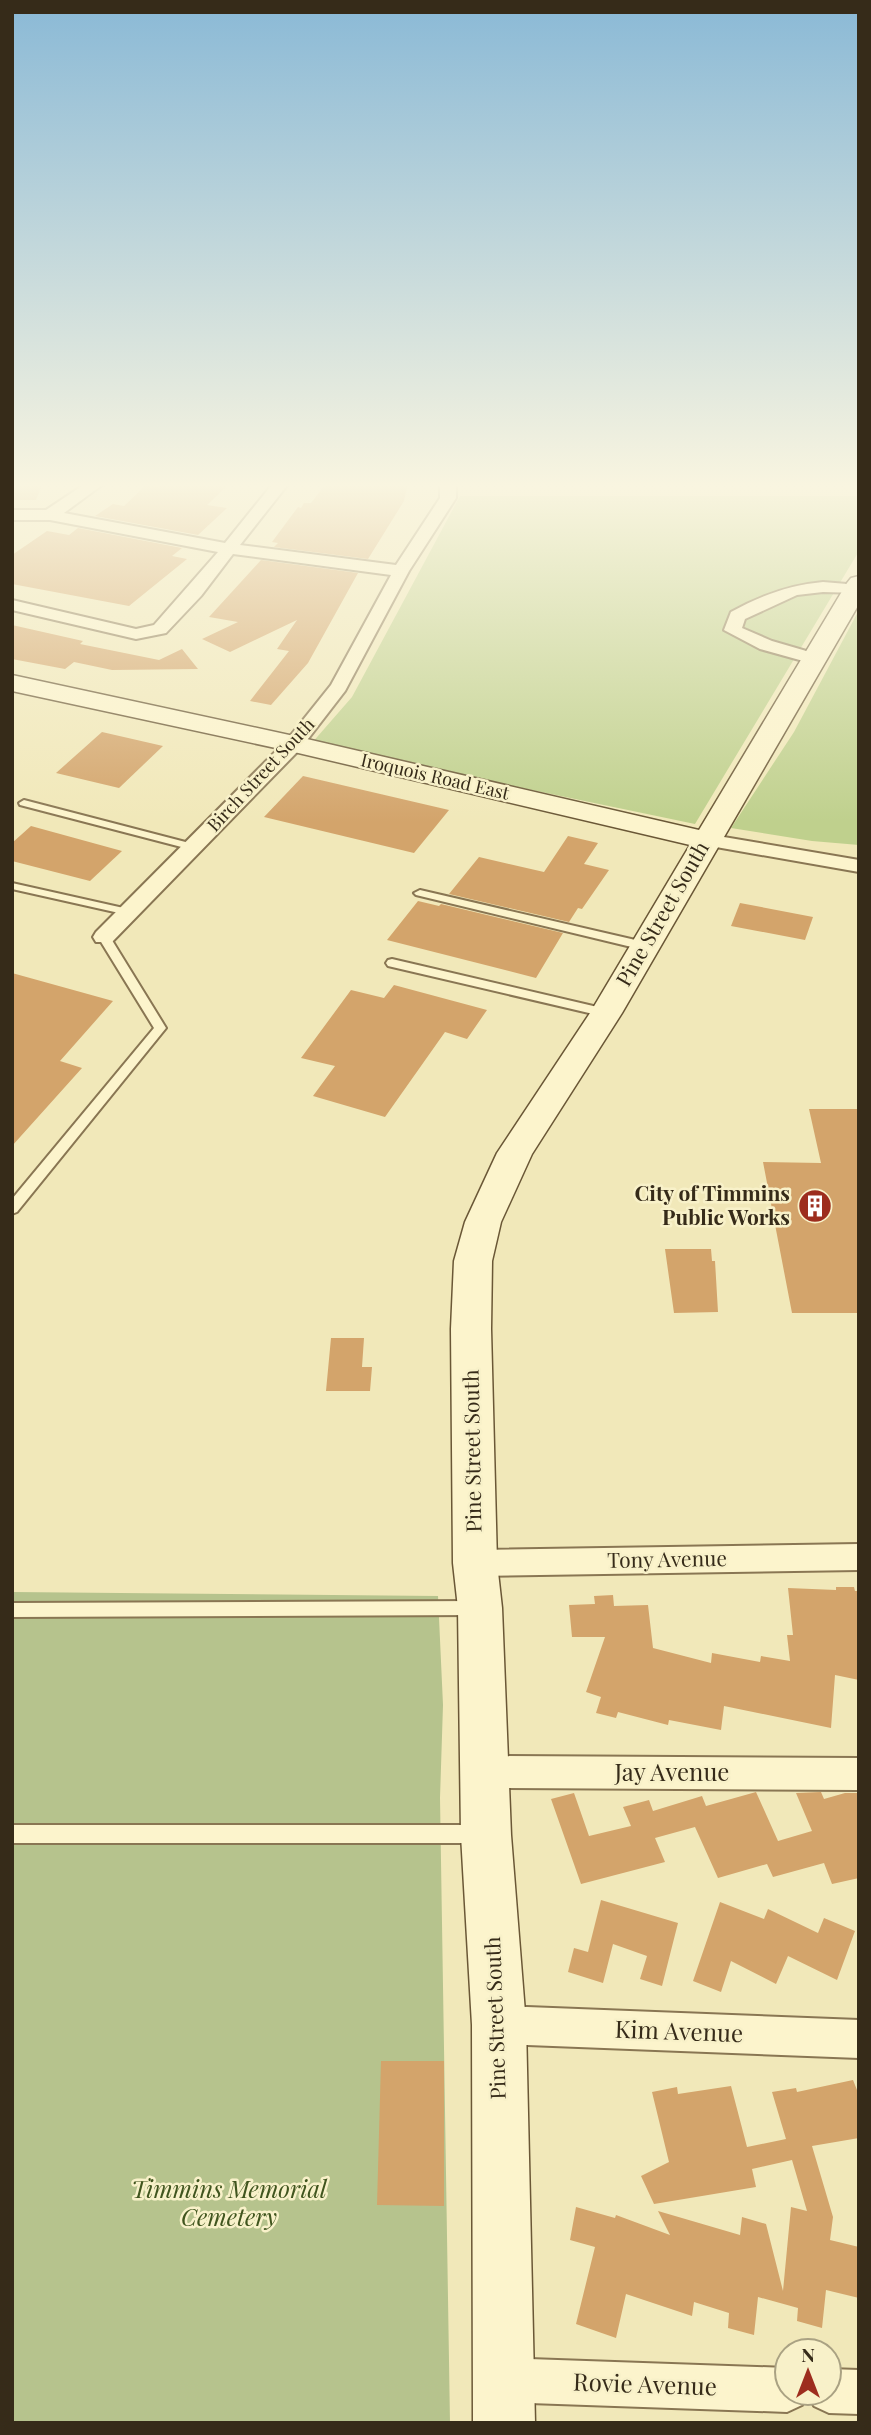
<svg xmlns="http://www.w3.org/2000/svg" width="871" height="2435" viewBox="0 0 871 2435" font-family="'Playfair Display',serif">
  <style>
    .green { fill: #bfd08d }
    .cemetery { fill: #b6c38d }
    .building { fill: #d3a46b }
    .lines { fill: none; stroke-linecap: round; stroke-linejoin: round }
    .lane-casing { stroke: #897653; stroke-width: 4 }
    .street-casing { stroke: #897653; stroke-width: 4 }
    .secondary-casing { stroke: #6a5736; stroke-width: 3 }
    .lane { fill: #fcf4cc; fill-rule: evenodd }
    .street { fill: #fcf4cc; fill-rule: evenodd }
    .secondary { fill: #fcf4cc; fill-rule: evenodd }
    .labels { text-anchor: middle; stroke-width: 5; stroke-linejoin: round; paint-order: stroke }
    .far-street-label { font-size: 18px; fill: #362b19; stroke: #f8f1c9 }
    .street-label { font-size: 21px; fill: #362b19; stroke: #f8f1c9 }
    .poi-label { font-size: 21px; font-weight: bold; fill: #362b19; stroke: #f8f1c9; text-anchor: end }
    .near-street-label { font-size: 24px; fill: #362b19; stroke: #f8f1c9 }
    .near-park-label { font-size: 24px; font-style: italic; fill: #40551e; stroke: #f8f1c9 }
  </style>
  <rect width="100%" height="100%" fill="#f1e8b9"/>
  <!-- green -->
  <g class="green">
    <polygon points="460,496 859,496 859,551 695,824 311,744 352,697"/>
    <polygon points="859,610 859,845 812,841 731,828 794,732"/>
  </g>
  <!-- cemetery -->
  <polygon class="cemetery" points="12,1592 438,1596 443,1705 440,1798 450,2423 12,2423"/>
  <!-- building -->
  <g class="building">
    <polygon points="19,482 43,482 36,500 12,500 12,489"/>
    <polygon points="157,482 231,482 207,505 227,508 198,535 95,516 113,504 124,506 146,485 157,487"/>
    <polygon points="327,482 408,482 404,501 368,559 274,547 278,543 272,542 298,507 301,508 304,503 311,503"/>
    <polygon points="78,528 182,548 172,556 187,559 129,606 12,584 12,555 47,531 69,535"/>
    <polygon points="261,560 358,573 308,663 271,705 250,701 289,651 277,649 297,620 230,652 202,639 238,622 209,617"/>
    <polygon points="12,625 83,641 80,644 159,660 182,649 198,669 112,670 74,662 65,669 12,659"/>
    <polygon points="102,732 163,746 119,788 56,773"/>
    <polygon points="303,776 449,810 414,853 264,817"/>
    <polygon points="31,826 122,851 90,881 12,861 12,843"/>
    <polygon points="568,836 598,843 584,864 609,870 582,909 578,908 569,922 449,894 479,857 544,872"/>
    <polygon points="418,901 439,906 441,904 563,933 536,978 387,940"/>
    <polygon points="740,903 813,917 805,940 731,926"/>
    <polygon points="12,973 113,1001 60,1061 82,1068 12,1146"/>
    <polygon points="394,985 487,1010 467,1039 445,1032 385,1117 313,1096 335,1066 301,1058 351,990 384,998"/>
    <polygon points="809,1109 859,1109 859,1313 792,1313 763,1162 821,1163"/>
    <polygon points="665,1249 711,1249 712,1261 715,1261 718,1312 674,1313"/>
    <polygon points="331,1338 364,1338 362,1367 372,1367 370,1391 326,1391"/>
    <polygon points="836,1587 854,1587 855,1591 859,1591 859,1680 835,1675 831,1728 724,1706 721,1730 669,1720 668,1725 618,1712 616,1718 596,1713 601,1697 586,1692 605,1637 572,1637 569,1605 595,1604 594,1596 613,1595 614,1606 648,1605 653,1648 711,1663 712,1653 760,1662 761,1656 790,1661 787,1635 793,1635 788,1588 836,1590"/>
    <polygon points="756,1792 778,1841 812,1831 796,1793 821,1792 824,1799 845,1793 859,1793 859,1878 832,1884 824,1863 773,1877 767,1864 718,1878 695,1827 655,1838 665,1862 581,1884 551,1799 574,1793 589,1836 631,1826 623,1807 649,1800 653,1811 702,1796 706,1806"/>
    <polygon points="601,1900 678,1923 662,1986 640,1979 647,1956 613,1944 603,1983 568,1972 574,1948 588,1952"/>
    <polygon points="720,1902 764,1919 768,1909 818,1933 824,1918 855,1931 837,1980 788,1956 776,1984 731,1961 721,1992 693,1981"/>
    <polygon points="381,2061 444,2061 444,2206 377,2205"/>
    <polygon points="853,2080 859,2095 859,2138 812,2146 833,2217 830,2240 859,2247 859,2298 826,2290 822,2328 797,2321 798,2308 758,2297 754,2335 728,2328 729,2313 694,2302 692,2316 626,2294 616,2338 576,2324 595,2247 570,2240 576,2207 615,2218 616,2215 670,2235 658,2211 740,2235 742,2217 766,2224 783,2291 791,2207 807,2211 792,2160 752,2169 756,2187 654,2204 641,2176 669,2162 652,2092 677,2087 678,2094 731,2086 747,2147 786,2139 772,2092 796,2088 797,2092"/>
  </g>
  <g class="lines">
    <!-- lane casing -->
    <g class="lane-casing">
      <g id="lane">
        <polygon points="24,800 197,845 199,847 193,850 20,805 19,803"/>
        <polygon points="12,883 128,909 134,912 128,915 12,889"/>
        <polygon points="420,890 644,942 650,946 644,950 416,895 414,893"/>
        <polygon points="104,933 110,937 166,1028 17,1212 12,1214 12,1199 154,1028 98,937"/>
        <polygon points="392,959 606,1009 612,1013 606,1017 388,966 386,963 388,960"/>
        <polygon points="476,1601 482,1603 485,1608 482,1613 476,1615 12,1617 12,1603"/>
        <polygon points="12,1825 480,1825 487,1828 489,1834 487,1840 480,1843 12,1843"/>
      </g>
    </g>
    <!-- street casing -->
    <g class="street-casing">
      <g id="street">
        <polygon points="88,482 100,482 102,485 64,513 225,543 274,482 286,482 288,485 285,488 240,545 396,565 440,498 440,482 456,482 456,498 409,571 345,691 301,748 112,942 96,942 93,937 96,932 287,740 331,685 391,575 233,554 201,596 166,633 136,639 12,610 12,600 136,629 154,625 218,552 50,520 12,520 12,510 46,510"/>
        <path d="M823,582L859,585V593L823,592L797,595L745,619L742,628L772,641L820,655L823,659L820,663L814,664L760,649L724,630L731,612C760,596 789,585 823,582Z"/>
        <polygon points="706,834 859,860 859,872 699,844 696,840 699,836"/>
        <polygon points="859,1544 859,1570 475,1576 464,1572 459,1563 464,1554 475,1550"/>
        <polygon points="485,1756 859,1758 859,1790 485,1788 473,1783 468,1772 473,1761"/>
        <polygon points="499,2006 859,2020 859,2058 499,2044 485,2039 480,2025 485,2011"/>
        <polygon points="503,2358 787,2368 787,2393 808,2393 802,2405 787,2412 503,2402 488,2395 481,2380 488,2365"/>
        <polygon points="829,2369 859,2370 859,2414 829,2413 814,2406 808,2393 829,2393"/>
      </g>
    </g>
    <!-- secondary casing -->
    <g class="secondary-casing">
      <polygon id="secondary" points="859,576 859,604 622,1013 532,1154 501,1222 492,1261 491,1329 497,1563 502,1608 511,1835 526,2025 535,2423 473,2423 472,2025 461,1835 458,1608 453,1563 451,1329 454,1261 465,1222 497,1153 590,1013 690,845 294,752 12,691 12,675 294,736 699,830 847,583 851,578"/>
    </g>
    <!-- lane -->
    <use href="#lane" class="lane"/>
    <!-- street -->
    <use href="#street" class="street"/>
    <!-- secondary -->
    <use href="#secondary" class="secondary"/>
  </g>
  <!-- sky -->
  <linearGradient id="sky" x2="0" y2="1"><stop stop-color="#8ab9d6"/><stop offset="0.59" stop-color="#f9f5e0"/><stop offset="1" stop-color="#f9f5e0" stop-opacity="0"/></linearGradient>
  <rect width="871" height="823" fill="url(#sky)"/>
  <!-- icons -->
  <defs>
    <g id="building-disc" transform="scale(1.75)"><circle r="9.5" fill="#9d2d1e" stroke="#f8f1c9"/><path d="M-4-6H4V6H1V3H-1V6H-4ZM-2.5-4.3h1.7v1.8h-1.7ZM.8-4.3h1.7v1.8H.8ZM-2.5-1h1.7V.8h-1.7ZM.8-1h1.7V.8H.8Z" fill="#fff"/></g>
  </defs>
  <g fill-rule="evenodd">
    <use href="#building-disc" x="815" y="1206"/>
  </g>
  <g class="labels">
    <!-- far-street labels -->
    <g class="far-street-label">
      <text transform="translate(261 775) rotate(-47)" y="6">Birch Street South</text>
      <text transform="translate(435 777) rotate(13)" y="6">Iroquois Road East</text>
    </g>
    <!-- street labels -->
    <g class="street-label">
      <text transform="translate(663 914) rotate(-60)" y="7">Pine Street South</text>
      <text transform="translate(473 1451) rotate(-91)" y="7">Pine Street South</text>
      <text transform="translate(667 1560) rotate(-1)" y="7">Tony Avenue</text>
      <text transform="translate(496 2018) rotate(-92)" y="7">Pine Street South</text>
    </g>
    <!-- poi labels -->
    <g class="poi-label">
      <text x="790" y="1201">City of Timmins<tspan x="790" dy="24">Public Works</tspan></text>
    </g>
    <!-- near-street labels -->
    <g class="near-street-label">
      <text x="672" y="1781">Jay Avenue</text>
      <text transform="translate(679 2032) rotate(2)" y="8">Kim Avenue</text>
      <text transform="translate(645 2385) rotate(2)" y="8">Rovie Avenue</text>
    </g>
    <!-- near-park labels -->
    <g class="near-park-label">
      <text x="229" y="2198">Timmins Memorial<tspan x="229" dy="28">Cemetery</tspan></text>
    </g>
  </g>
  <!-- border -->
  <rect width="871" height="2435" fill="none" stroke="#362b19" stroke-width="28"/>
  <!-- north arrow -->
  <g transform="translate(808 2372)"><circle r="33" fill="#f8f1c9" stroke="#aaa283" stroke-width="2"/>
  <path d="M0-5L12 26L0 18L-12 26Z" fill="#9d2d1e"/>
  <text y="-10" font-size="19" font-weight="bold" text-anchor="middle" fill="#362b19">N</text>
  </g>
</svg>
